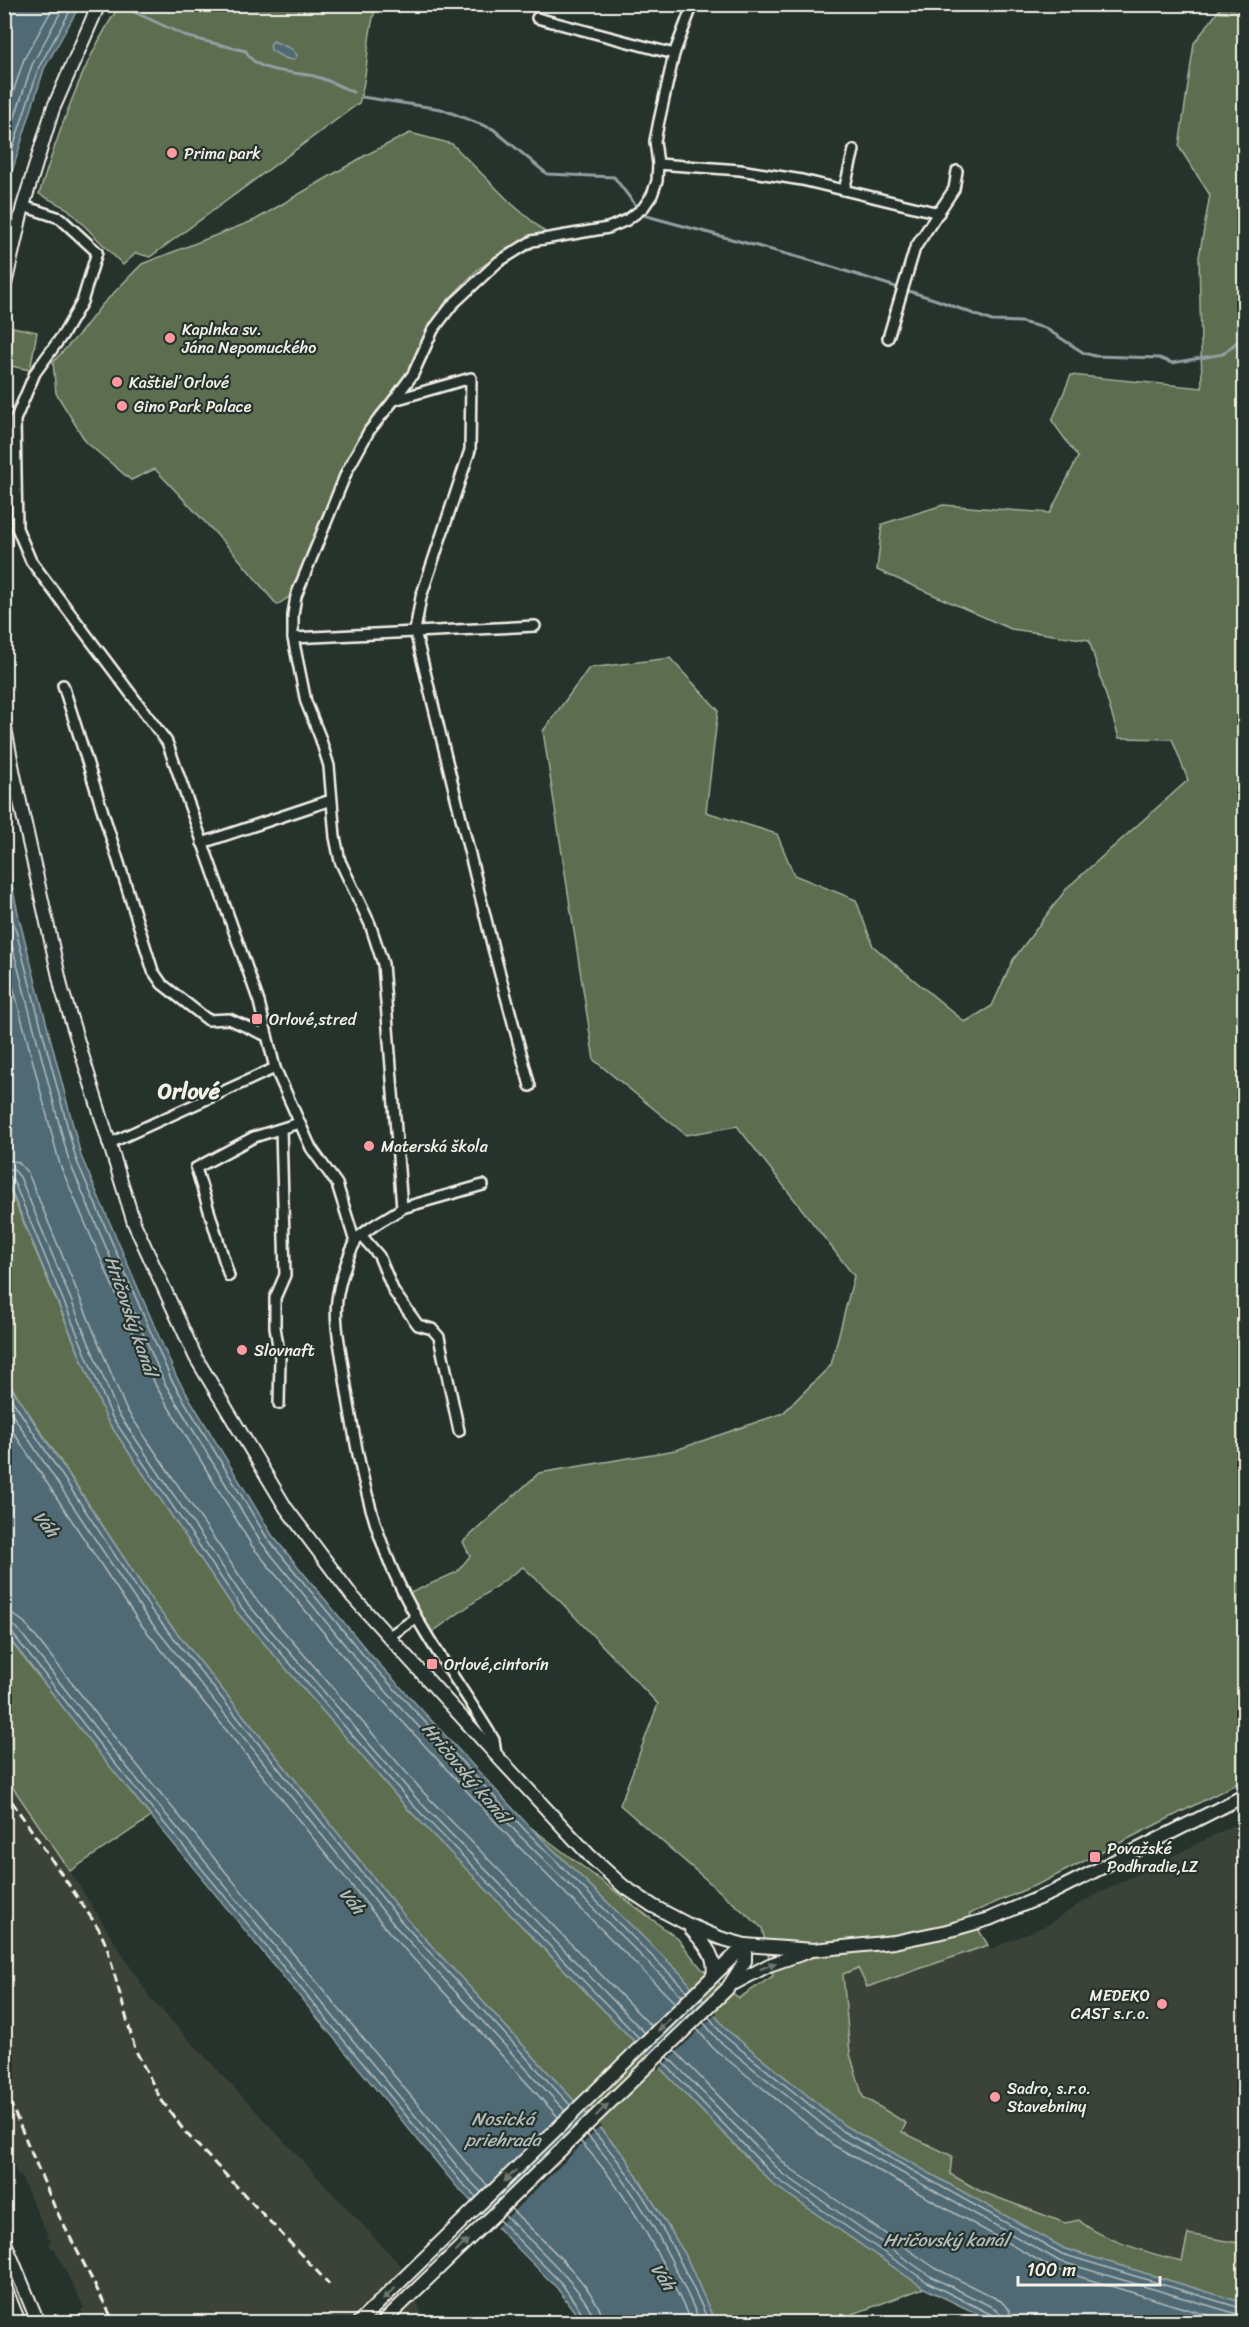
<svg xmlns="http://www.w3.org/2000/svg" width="1249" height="2327" viewBox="0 0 1249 2327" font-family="Sriracha,sans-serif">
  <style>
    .built { fill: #3a4238 }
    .green { fill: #5d6d4f; stroke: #a8af9c; stroke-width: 1.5 }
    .water { fill: #506a75; stroke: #92a0a3; stroke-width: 1.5 }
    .pier { fill: #26332d }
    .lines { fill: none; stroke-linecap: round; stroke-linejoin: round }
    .shore { stroke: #b2bbba; stroke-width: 1.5 }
    .stream { stroke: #92a0a3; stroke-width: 3 }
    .street-casing { stroke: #f4f1e8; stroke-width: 14 }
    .secondary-casing { stroke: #f4f1e8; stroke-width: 16 }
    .street { stroke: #26332d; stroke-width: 9 }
    .secondary { stroke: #26332d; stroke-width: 12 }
    .rail { stroke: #f4f1e8; stroke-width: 3; stroke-dasharray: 9 4.5; stroke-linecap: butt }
    .oneway { fill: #6e766e }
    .poi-dot { fill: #ff9aa2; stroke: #26332d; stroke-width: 2 }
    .labels { text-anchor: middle; stroke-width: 4.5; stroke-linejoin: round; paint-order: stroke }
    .poi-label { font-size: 16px; fill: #f4f1e8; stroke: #26332d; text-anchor: start }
    .water-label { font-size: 18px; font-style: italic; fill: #b2bbba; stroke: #26332d }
    .district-label { font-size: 22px; font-weight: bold; fill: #f4f1e8; stroke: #26332d }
  </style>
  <rect width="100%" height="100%" fill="#26332d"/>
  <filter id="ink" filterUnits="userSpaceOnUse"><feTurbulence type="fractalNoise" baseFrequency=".0167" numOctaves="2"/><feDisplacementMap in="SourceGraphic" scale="12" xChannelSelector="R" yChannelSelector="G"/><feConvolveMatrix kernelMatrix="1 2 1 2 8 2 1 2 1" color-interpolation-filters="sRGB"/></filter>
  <g filter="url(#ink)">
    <!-- built -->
    <g class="built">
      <polygon points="4,1776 70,1871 150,1998 400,2265 426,2322 91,2322 89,2319 87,2320 81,2310 84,2308 54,2248 52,2249 49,2243 51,2242 20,2175 18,2176 5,2138"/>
      <polygon points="1244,1820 1244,2244 1189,2234 1183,2261 1141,2249 1088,2229 1079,2220 1065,2223 980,2191 949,2173 952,2156 902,2132 906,2123 863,2097 850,2054 843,1974 859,1968 867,1987 988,1945 991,1949 1049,1924 1082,1902"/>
    </g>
    <!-- green -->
    <g class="green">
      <path d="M120,5H377C365,37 370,70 359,103L150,257L136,253L123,265L68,209L39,194C60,129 82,62 120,5Z"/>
      <path d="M1223,5H1244V1780L1045,1881L969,1914L988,1945L867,1987L858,1968L843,1974L850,2054L863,2097L906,2123L902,2132L952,2156L950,2174L980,2191L1065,2223L1079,2220C1099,2239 1155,2255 1182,2261L1188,2234L1244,2244V2303L1065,2249L845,2126L727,2030L682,1975L529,1826L678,1939L701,1968L739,1998L773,1976L762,1928L620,1805L658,1704L559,1600L523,1567L431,1633L408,1594L457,1572L470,1556L463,1542L539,1473L676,1450L783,1413L831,1365L854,1276L737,1126L686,1135L594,1060L543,731L589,668L670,658L718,710L706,812L777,834L794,875L856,900L873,946L965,1022L992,1006L1013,960L1067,888L1188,780L1172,739L1119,738L1089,640L1011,629L877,570L882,524L943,505L1050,513L1078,457L1052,421L1071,375L1202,388L1199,257L1210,195L1179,147L1194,43Z"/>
      <polygon points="410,133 452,144 512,204 545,232 517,244 478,269 444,304 408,373 398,389 377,412 342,469 292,595 277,605 234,553 155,469 131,480 86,442 56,393 53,362 81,332 101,306 142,264 255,220 366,155"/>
      <polygon points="13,327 37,332 30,370 6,365"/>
      <polygon points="4,1176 107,1420 236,1611 407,1808 773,2184 924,2288 831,2322 715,2322 685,2254 624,2155 406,1918 157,1608 5,1377"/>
      <polygon points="4,1633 151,1817 70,1871 5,1776"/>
    </g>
    <!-- water -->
    <g class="water">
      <polygon points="5,4 80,5 44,69 5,194"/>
      <path d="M273,41L292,49L297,55L295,59C287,62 278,54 271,50L270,45Z"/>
      <polygon points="4,848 19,918 81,1156 176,1376 272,1535 369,1653 529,1826 682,1975 727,2030 845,2126 1065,2249 1244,2303 1244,2322 994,2322 924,2288 773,2184 407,1808 236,1611 107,1420 5,1176"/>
      <polygon points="4,1377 157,1608 406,1918 624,2155 685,2254 715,2322 582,2322 557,2288 456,2186 102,1757 5,1633"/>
    </g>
    <!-- pier -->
    <g class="pier">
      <polygon points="706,2000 717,2013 658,2070 647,2058"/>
      <polygon points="590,2114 601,2126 495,2229 483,2217"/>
    </g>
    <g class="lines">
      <!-- shore -->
      <g class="shore">
        <polyline points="4,120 24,59 55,4"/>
        <polyline points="4,150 32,65 65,4"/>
        <polyline points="4,175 39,67 74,4"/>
        <polyline points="4,878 13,920 76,1159 171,1379 267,1538 364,1656 525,1830 687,1991"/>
        <polyline points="4,915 69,1161 164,1382 260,1541 358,1661 519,1835 682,1996"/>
        <polyline points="4,952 60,1165 156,1386 252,1546 352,1667 513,1841 675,2003"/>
        <polyline points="4,1159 18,1162 28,1173 126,1409 254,1597 424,1793 651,2026"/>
        <polyline points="4,1168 14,1170 20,1177 118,1413 247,1603 417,1799 645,2033"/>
        <polyline points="4,1176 9,1176 13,1180 112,1417 241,1607 412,1804 639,2038"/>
        <polyline points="4,1388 152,1611 401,1921 570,2105"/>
        <polyline points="4,1402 146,1616 395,1926 565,2111"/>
        <polyline points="4,1418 139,1622 389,1932 558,2117"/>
        <polyline points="4,1614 14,1615 24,1622 119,1743 473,2171 488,2186"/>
        <polyline points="4,1623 11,1624 17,1628 112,1749 466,2177 481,2192"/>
        <polyline points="4,1630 12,1633 107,1754 461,2182 476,2197"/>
        <polyline points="709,2017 723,2035 842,2131 1062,2254 1244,2309"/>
        <polyline points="703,2022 719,2041 838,2137 1059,2261 1244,2316"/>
        <polyline points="697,2029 713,2048 833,2145 1054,2269 1230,2322"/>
        <polyline points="674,2050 787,2166 935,2268 1001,2301 1009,2310 1011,2322"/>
        <polyline points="668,2057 782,2173 930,2276 996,2309 1001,2314 1002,2322"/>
        <polyline points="663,2062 777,2179 927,2282 992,2315 995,2322"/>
        <path d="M592,2130C644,2186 678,2253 709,2322"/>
        <path d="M587,2135C637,2189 671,2255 700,2322"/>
        <path d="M580,2141C629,2194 662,2258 691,2322"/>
        <path d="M511,2209C533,2231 602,2292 603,2322"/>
        <path d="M504,2215C524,2235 593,2296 594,2322"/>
        <polyline points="499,2220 562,2284 585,2317 586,2322"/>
      </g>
      <!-- stream -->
      <g class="stream">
        <path d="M117,4L188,37L246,51C256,74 293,71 314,76C328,80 340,86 353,92"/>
        <polyline points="362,97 441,109 493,129 547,174 614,177 643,215 823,264 937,300 992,321 1021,322 1045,328 1084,353 1095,356 1159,358 1172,363 1223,354 1244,336"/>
      </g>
      <!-- street casing -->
      <g class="street-casing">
        <g id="street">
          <polyline points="537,18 674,54"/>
          <polyline points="658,164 740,170 802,180 939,213"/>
          <polyline points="844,190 854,150"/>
          <polyline points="23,206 60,218 97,252 82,302 64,333 35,373 15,420 17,528 31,561 167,742 259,1002 275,1068 311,1148 337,1184 355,1242"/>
          <polyline points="888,338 915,248 954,189 957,171"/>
          <polyline points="394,400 413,374 433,330 452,305 498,262 532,241 608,228 627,220 643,208 652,195 657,181 658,164 655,141 659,121 674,54 693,4"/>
          <polyline points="293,638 535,626"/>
          <polyline points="63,685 153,971 162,984 208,1020 229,1019 267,1036"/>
          <polyline points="202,843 331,800"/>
          <polyline points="108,1144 275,1068"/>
          <polyline points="402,1208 483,1185"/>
          <polyline points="361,1235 379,1256 394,1292 418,1325 432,1329 439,1337 459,1431"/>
          <polyline points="229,1276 196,1168 254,1137 299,1123"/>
          <polyline points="279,1404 280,1358 275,1327 275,1298 285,1275 281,1129"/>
          <polyline points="388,1637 416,1618"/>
          <path d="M496,1755L494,1740C463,1688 425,1639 399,1584C367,1517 355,1445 344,1373C341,1350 334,1324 337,1300C339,1284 348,1253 357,1240C367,1227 388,1218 402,1208L383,964L370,924L340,861L335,837L329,766L320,737L306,702L293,638V615L296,596L347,471L369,431L394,400L471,378L470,450L421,597L415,631L493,948L530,1086"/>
        </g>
      </g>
      <!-- secondary casing -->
      <g class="secondary-casing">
        <g id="secondary">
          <polyline points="4,289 23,206 53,109 99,4"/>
          <polyline points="4,723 14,775 62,990 134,1223 196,1358 286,1508 352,1596 496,1755 590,1856 623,1886 653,1906 689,1925 720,1938 745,1945 813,1950 894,1942 947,1931 989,1919 1051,1893 1244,1796"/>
          <path d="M691,1929C704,1944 717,1955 713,1976"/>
          <polyline points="735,1983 769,1965 807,1952"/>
          <polyline points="4,2240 38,2322"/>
          <polyline points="4,2285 19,2322"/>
          <polyline points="359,2322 745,1945"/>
          <polyline points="383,2322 727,1989 745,1961 745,1945"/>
        </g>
      </g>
      <!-- street -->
      <use href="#street" class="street"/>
      <!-- secondary -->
      <use href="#secondary" class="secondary"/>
      <!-- rail -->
      <g class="rail">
        <polyline points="4,1790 99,1929 107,1947 135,2049 160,2098 185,2132 329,2284"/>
        <polyline points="4,2088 55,2208 114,2322"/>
      </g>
    </g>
    <!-- one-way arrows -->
    <defs><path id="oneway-solid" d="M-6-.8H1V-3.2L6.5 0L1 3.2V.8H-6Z" transform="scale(1.5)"/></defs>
    <g class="oneway">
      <use href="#oneway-solid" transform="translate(768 1966) rotate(-22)"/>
      <use href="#oneway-solid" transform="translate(664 2025) rotate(136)"/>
      <use href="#oneway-solid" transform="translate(602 2110) rotate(-44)"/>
      <use href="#oneway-solid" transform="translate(510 2176) rotate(136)"/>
      <use href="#oneway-solid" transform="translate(462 2246) rotate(-44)"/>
      <use href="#oneway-solid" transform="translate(389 2294) rotate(136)"/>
    </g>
  </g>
  <!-- markers -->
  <g class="poi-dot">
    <circle cx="172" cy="153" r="6"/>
    <circle cx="170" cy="338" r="6"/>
    <circle cx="117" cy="382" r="6"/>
    <circle cx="122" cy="406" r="6"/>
    <rect x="251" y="1013" width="12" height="12" rx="3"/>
    <circle cx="369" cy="1146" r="6"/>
    <circle cx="242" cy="1350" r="6"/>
    <rect x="426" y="1658" width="12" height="12" rx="3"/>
    <rect x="1089" y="1851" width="12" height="12" rx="3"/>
    <circle cx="1162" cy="2004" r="6"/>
    <circle cx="995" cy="2097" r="6"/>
  </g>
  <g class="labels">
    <!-- poi labels -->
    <g class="poi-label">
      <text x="184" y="159">Prima park</text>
      <text x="182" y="335">Kaplnka sv.<tspan x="182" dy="18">Jána Nepomuckého</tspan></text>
      <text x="129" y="388">Kaštieľ Orlové</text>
      <text x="134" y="412">Gino Park Palace</text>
      <text x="269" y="1025">Orlové,stred</text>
      <text x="381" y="1152">Materská škola</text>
      <text x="254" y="1356">Slovnaft</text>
      <text x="444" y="1670">Orlové,cintorín</text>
      <text x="1107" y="1854">Považské<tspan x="1107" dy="18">Podhradie,LZ</tspan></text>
      <text x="1150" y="2001" text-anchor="end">MEDEKO<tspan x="1150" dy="18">CAST s.r.o.</tspan></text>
      <text x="1007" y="2094">Sadro, s.r.o.<tspan x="1007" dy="18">Stavebniny</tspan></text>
    </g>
    <!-- water labels -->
    <g class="water-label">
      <text transform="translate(131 1316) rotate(71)" y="6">Hričovský kanál</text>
      <text transform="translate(46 1524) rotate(51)" y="6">Váh</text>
      <text transform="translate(466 1773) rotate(50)" y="6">Hričovský kanál</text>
      <text transform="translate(352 1901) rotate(51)" y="6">Váh</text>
      <text x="503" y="2125">Nosická<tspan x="503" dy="21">priehrada</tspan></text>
      <text x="946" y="2246">Hričovský kanál</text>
      <text transform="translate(663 2277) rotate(57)" y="6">Váh</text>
    </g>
    <!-- district labels -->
    <g class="district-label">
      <text x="189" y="1099">Orlové</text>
    </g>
  </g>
  <!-- margin -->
  <rect width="1249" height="2327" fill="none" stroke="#26332d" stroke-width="24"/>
  <rect x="12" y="12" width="1225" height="2303" fill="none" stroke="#f4f1e8" stroke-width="2" filter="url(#ink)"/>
  <!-- scale -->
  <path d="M1018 2276v9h142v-9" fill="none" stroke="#f4f1e8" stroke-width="3"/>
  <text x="1027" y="2276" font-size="18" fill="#f4f1e8" stroke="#26332d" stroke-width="4.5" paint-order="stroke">100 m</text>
</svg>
